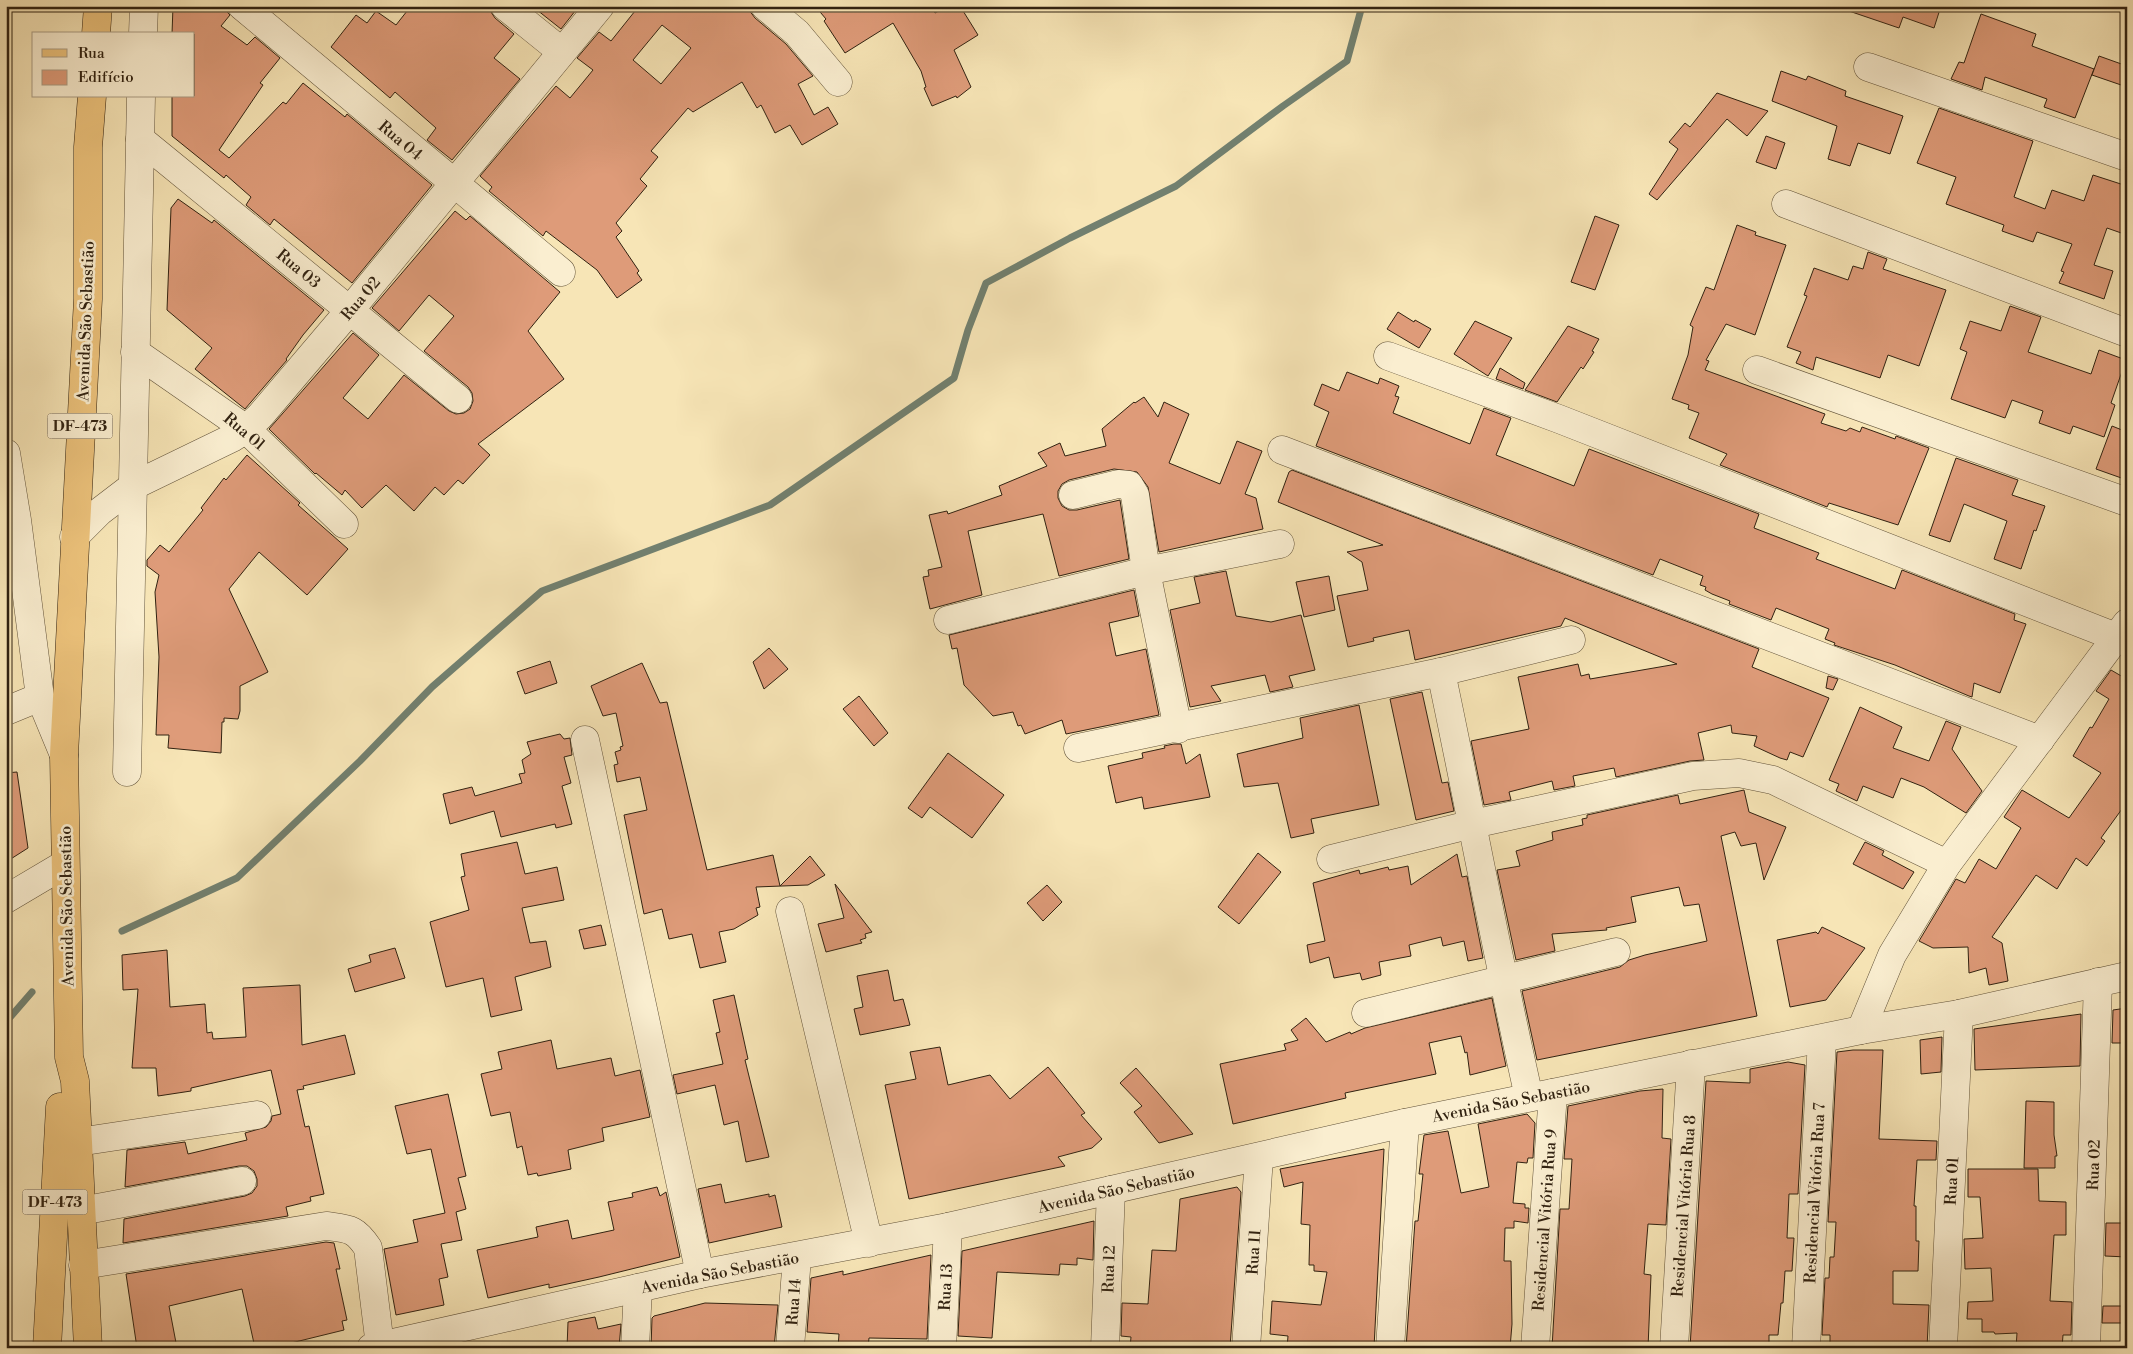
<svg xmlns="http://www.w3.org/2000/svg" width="2133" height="1354" viewBox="0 0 2133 1354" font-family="'Libre Bodoni',serif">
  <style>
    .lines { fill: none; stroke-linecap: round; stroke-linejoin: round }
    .stream { stroke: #72806f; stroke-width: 7 }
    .building { fill: #de9b79; stroke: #312211; fill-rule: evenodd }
    .minor-casing { stroke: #62533a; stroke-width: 29 }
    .major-casing { stroke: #312211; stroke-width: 29 }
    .minor { stroke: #faeed0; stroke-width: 28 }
    .major { stroke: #ecc27b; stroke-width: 28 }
    .labels { text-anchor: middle; stroke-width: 5; stroke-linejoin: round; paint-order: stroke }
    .shield { fill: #faeed0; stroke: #6d5f4a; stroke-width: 1 }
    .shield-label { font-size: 15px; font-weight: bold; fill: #312211 }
    .street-label { font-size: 16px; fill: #312211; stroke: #faeed0 }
  </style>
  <rect width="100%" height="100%" fill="#f7e5b6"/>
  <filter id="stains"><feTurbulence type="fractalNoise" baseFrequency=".004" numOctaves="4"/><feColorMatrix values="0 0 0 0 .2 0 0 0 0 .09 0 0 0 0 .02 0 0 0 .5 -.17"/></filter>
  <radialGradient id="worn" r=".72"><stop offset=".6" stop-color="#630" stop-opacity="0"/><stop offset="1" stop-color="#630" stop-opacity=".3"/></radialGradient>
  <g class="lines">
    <!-- stream -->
    <g class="stream">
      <polyline points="122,931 237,878 360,761 432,687 542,591 770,505 954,378 968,330 986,283 1070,238 1176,186 1283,106 1347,61 1362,6"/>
      <polyline points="6,1022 32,992"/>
    </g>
  </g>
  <!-- building -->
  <g class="building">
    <polygon points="173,6 222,6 230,15 221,26 247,45 255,37 280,58 260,83 263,85 219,150 229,158 283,102 286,104 303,83 345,117 347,114 432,185 352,283 274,219 270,225 246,205 251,197 226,175 224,178 172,136 172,96 194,96 194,34 172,34"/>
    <polygon points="411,6 490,6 491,12 495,18 514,34 494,58 520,79 452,160 427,140 436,128 395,92 390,98 331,47 356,15 367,23 376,11 396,25"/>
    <polygon points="532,6 579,6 561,29"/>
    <path d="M639,6H746L755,18L786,44L813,76L798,84L814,115L828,107L838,124L802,145L790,125L775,133L761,105L757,108L742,82L693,112L688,108L651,151L658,157L640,179L647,186L616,223L622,231L616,237L639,271L637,273L642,280L617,298L597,270L546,231L543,236L489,191L492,187L480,176L556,86L570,98L593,70L577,58L599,32L611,41ZM662,25L691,48L661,84L633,60Z"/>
    <polygon points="815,6 931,6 935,13 948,6 960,6 978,35 954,50 971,87 957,98 956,96 932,106 924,88 926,87 921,71 893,23 845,53 824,21 826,19"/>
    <polygon points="1844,6 1941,6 1934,28 1903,17 1899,28 1843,9"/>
    <polygon points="1981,14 2036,34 2032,46 2094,69 2075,118 2044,107 2047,99 1985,77 1982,90 1951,79 1959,62 1964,63"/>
    <polygon points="2099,56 2127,66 2127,87 2092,75"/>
    <polygon points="1781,71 1806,80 1808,76 1846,91 1845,96 1903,116 1890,154 1858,143 1850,166 1828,159 1837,126 1772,101"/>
    <polygon points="1717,93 1768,111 1747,136 1727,119 1657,200 1649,194 1678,149 1669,142 1685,123 1690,127"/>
    <polygon points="1939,108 2033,141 2014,197 2045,209 2052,190 2084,201 2093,175 2127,186 2127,235 2107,228 2094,265 2113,271 2104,299 2059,283 2064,272 2061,271 2072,244 2037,232 2033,242 2002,231 2004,225 1946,204 1956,177 1917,163"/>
    <polygon points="1766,136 1785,143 1776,169 1756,162"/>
    <polygon points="178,199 212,223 214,220 324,310 303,335 286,359 287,360 245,409 195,369 212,348 167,310 171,208"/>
    <polygon points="455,211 466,220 470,216 560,292 528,331 564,379 478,444 490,455 463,484 458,480 444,495 435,487 414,511 386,485 362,508 345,490 342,495 316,473 315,474 269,429 353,333 379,355 343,398 368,419 404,375 449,411 456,414 464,413 470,409 473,401 472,393 468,387 424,351 454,316 429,295 399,331 372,308"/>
    <polygon points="1595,216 1619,225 1595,290 1571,282"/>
    <polygon points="1737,225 1756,232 1755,235 1786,245 1755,335 1726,324 1706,360 1709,361 1705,370 1825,414 1821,423 1846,431 1850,428 1860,432 1862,427 1895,439 1896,436 1929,448 1898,525 1829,503 1827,507 1720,465 1727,454 1689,438 1699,413 1688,409 1689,405 1672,399 1688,355 1693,327 1690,325 1706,287 1714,290"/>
    <polygon points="1868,252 1887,259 1883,269 1946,290 1919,366 1888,355 1880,378 1816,357 1813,370 1796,363 1801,352 1787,347 1807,296 1804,295 1814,268 1848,280 1853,266 1863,269"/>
    <polygon points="2010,306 2041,317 2028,352 2091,374 2099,350 2126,360 2111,403 2115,405 2104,437 2073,426 2070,434 2039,423 2043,411 2012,400 2005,418 1951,399 1967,352 1960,349 1970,321 2001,331"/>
    <polygon points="1398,312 1414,322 1415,320 1431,329 1419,348 1387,329"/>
    <polygon points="1475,321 1512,338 1488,376 1454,354"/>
    <polygon points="1568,326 1599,339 1592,351 1594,352 1583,369 1581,367 1557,402 1525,390"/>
    <polygon points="1500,368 1525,383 1523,389 1496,379"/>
    <polygon points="1347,372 1378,384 1380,378 1399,386 1395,396 1399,397 1393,413 1470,444 1484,408 1511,418 1496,455 1574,486 1589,449 1759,514 1754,528 1819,553 1816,559 1895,589 1902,570 2015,614 2014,620 2026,624 2000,693 1974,683 1972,697 1969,696 1895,665 1834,645 1835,643 1825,639 1829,629 1776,608 1771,620 1729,604 1730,601 1712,594 1705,590 1706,587 1700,585 1703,576 1660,559 1653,575 1316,446 1329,412 1314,405 1322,384 1339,391"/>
    <polygon points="1144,397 1158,417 1164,402 1189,414 1169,463 1220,484 1237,441 1262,451 1245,494 1256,498 1263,529 1159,552 1148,487 1137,472 1114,469 1069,480 1062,484 1058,491 1058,498 1062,506 1069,510 1077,510 1120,500 1129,559 1059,576 1043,514 968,531 982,595 930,609 923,577 929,576 928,570 942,567 929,515 947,511 948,514 1002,495 999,486 1047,466 1038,453 1060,443 1065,456 1106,446 1102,429 1134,402 1135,403"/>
    <polygon points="2112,426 2127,432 2127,480 2096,469"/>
    <polygon points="247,455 300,503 298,505 348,549 307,595 259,552 229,589 268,672 240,686 240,711 238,719 224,718 224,722 222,722 221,753 168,748 169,735 156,735 159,657 155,592 159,575 147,566 147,560 160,545 169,552 203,510 201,508 224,478 226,480"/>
    <polygon points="1956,458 2018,480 2012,495 2045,506 2036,531 2034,530 2021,569 1994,559 2007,521 1964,504 1950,542 1929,535"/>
    <polygon points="1292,470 1759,649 1752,667 1829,698 1803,757 1790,752 1787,760 1780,758 1754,746 1757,736 1732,733 1731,725 1698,733 1704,760 1690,761 1616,777 1614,768 1573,776 1575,786 1554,790 1552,781 1509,792 1511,800 1484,805 1471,741 1529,729 1518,677 1578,664 1581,676 1589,674 1590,679 1677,664 1565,618 1561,626 1415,660 1409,630 1373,638 1374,641 1348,647 1337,596 1368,590 1362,562 1347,552 1383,545 1278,502 1289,472"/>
    <polygon points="1226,571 1236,616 1271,622 1301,615 1315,670 1289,676 1293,687 1270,692 1265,675 1211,686 1221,701 1190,707 1170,610 1200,603 1194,577"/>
    <polygon points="1329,576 1335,610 1304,617 1296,582"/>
    <polygon points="1134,590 1139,616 1109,623 1116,656 1146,649 1159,715 1066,734 1062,720 1025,734 1021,725 1018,726 1013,712 993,716 964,685 957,648 952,649 949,635"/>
    <polygon points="769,648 788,669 764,689 753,662"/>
    <polygon points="550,661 557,683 525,694 517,672"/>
    <polygon points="642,663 660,703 667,702 707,870 773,855 780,886 810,856 825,875 808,885 756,887 760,907 756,908 758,915 734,929 719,932 726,962 700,968 692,934 669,939 662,909 644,914 624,815 647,810 640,777 617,782 614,765 618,764 615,752 621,750 620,747 623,746 616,713 603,716 591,686"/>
    <polygon points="2111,670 2123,677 2127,671 2127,802 2101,838 2105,841 2087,866 2076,858 2057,889 2036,875 1992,937 2002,943 2008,981 1989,985 1986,968 1969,973 1968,947 1933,948 1919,941 1956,879 1965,883 1979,859 1996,869 2021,828 2004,817 2022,790 2069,818 2101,773 2073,756 2090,727 2092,728 2109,699 2096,691"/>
    <polygon points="1828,676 1838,679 1833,690 1826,688"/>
    <polygon points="1422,692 1442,783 1448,782 1454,811 1416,820 1390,699"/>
    <polygon points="859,696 888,733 874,746 843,709"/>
    <polygon points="1359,705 1379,805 1311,819 1314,833 1291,838 1278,783 1244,787 1237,754 1303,738 1300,718"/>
    <polygon points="1860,707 1902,727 1893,748 1929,761 1946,721 1961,727 1952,749 1982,791 1966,813 1924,787 1901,778 1893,798 1863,786 1857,801 1836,791 1839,784 1829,780"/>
    <polygon points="560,734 564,739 570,738 572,755 564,757 571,783 562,786 572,824 556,828 555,824 501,837 494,811 450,824 443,794 472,787 475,796 522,783 519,774 525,773 522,760 531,754 527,742"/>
    <polygon points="1174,744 1181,744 1186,764 1200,754 1210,797 1144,809 1142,797 1116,803 1108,766 1143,758 1142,753 1165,748 1164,746"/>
    <polygon points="948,753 1004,795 972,838 930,807 922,818 908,808"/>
    <polygon points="17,772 28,848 6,862 6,773"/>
    <polygon points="1744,790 1749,812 1786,827 1764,880 1756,843 1741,846 1735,832 1721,836 1757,1016 1537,1060 1522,991 1620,967 1629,960 1645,955 1707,941 1699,904 1684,906 1679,887 1631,897 1636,922 1606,928 1607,930 1552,934 1555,951 1516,960 1497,870 1520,866 1516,851 1553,840 1552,832 1583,825 1582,819 1587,818 1587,815 1678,795 1680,804"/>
    <polygon points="517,842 525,874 557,867 564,900 522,908 530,943 546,941 551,967 515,977 522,1010 491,1017 483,978 446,987 430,922 469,910 461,877 465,876 461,854"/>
    <polygon points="1865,842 1884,851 1882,855 1914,872 1903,889 1853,864"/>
    <polygon points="1258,853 1281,872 1239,924 1218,907"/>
    <polygon points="1457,854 1462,877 1467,876 1483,958 1468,961 1464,941 1443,946 1441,937 1409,945 1411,956 1379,962 1381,975 1362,980 1360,973 1334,978 1329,957 1310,963 1307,945 1325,941 1313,883 1359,870 1360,874 1388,867 1389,870 1408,866 1411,885"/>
    <polygon points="835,884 872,932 865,934 866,938 860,940 862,943 826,952 818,924 844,918"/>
    <polygon points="1047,885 1062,902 1043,921 1027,903"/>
    <polygon points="601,925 606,945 584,949 579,930"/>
    <polygon points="1822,927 1865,948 1826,1000 1790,1007 1777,940 1816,932 1818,934"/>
    <polygon points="395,948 405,978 355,992 348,969 371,962 369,955"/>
    <polygon points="167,950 170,1007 205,1004 207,1033 212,1032 213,1039 246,1037 243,988 300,985 302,1045 345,1035 355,1074 303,1086 304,1089 297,1090 305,1127 309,1126 324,1194 310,1197 311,1201 286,1207 288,1216 123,1243 124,1219 245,1196 252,1193 257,1186 257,1179 254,1171 247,1166 239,1166 125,1187 127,1150 185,1142 188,1154 247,1140 245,1133 266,1127 271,1121 272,1116 281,1114 271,1070 191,1088 191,1091 158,1096 156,1068 132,1068 138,989 123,990 122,955"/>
    <polygon points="888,970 894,1001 903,999 910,1025 860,1035 854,1009 863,1007 857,976"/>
    <polygon points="734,995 748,1059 745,1060 769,1157 746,1162 738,1121 724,1125 715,1085 677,1094 673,1075 723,1064 716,1033 720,1032 713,1000"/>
    <polygon points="1492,998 1506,1066 1470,1075 1467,1052 1465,1053 1461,1036 1429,1043 1436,1074 1345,1093 1346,1098 1233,1124 1220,1064 1286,1050 1284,1044 1298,1040 1291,1030 1306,1018 1326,1042 1350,1032 1351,1034 1365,1028"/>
    <polygon points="2127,1008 2127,1043 2112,1043 2113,1010"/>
    <polygon points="2081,1014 2080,1066 1975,1070 1974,1029"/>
    <polygon points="1942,1037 1941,1072 1921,1074 1920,1040"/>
    <polygon points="551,1040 557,1069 611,1058 615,1076 640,1070 650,1117 602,1128 604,1141 568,1150 571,1169 538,1176 537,1173 528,1175 522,1146 517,1148 510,1112 491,1116 481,1074 502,1069 498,1052"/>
    <polygon points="940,1047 948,1085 990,1075 1010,1099 1048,1067 1085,1113 1081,1115 1102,1139 1092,1148 1058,1157 1065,1166 909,1199 885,1085 916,1079 910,1052"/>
    <polygon points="1853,1050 1883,1050 1879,1139 1937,1141 1936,1160 1917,1160 1914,1206 1916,1206 1916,1241 1919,1241 1918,1271 1893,1271 1893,1304 1929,1305 1927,1348 1830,1348 1830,1335 1822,1335 1825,1278 1829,1278 1830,1257 1834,1257 1836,1222 1828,1222 1837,1052"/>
    <polygon points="1788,1062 1805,1065 1798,1194 1789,1194 1787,1238 1794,1238 1792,1271 1785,1271 1783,1303 1781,1303 1778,1335 1769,1335 1769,1348 1690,1348 1706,1081 1750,1083 1750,1069"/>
    <polygon points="1136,1068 1158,1093 1193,1134 1159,1143 1134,1112 1142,1106 1120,1083"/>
    <polygon points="1663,1089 1662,1138 1671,1139 1666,1225 1648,1224 1644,1274 1651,1275 1648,1348 1552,1348 1560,1209 1569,1209 1572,1159 1564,1159 1568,1106 1640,1091"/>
    <polygon points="448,1094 466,1176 458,1178 466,1209 456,1212 462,1240 441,1244 448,1277 439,1279 444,1305 396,1315 384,1249 418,1242 413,1220 445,1213 431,1149 407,1154 395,1106"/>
    <polygon points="2026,1101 2054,1102 2054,1135 2057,1156 2055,1156 2055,1168 2024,1168"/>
    <polygon points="1527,1114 1535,1123 1533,1158 1528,1158 1527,1163 1517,1162 1513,1203 1525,1204 1525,1208 1529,1208 1528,1223 1514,1221 1514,1228 1505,1228 1504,1261 1511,1261 1512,1324 1510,1348 1406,1348 1415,1221 1418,1221 1423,1174 1419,1174 1424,1135 1448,1131 1461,1193 1489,1187 1478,1124"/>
    <polygon points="1384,1149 1374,1348 1287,1348 1288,1336 1270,1334 1272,1301 1321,1305 1327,1272 1314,1271 1314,1265 1309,1265 1310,1225 1301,1224 1303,1182 1284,1187 1280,1169"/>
    <polygon points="1968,1169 2038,1169 2039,1201 2066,1202 2066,1235 2054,1235 2050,1301 2072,1302 2071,1335 2063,1335 2062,1348 2016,1348 2017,1333 1995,1334 1994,1332 1982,1332 1982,1319 1967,1319 1968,1302 1993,1301 1991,1268 1965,1269 1964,1239 1983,1238 1980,1197 1968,1197"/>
    <polygon points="721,1184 725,1203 769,1194 769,1197 775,1195 782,1227 709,1243 698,1189"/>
    <polygon points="657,1187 660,1196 666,1192 680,1257 599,1277 549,1288 549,1284 488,1298 477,1250 538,1237 536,1227 568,1220 572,1239 614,1230 608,1202 633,1197 632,1193"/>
    <polygon points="1237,1187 1241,1192 1230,1348 1130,1348 1131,1337 1121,1336 1122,1303 1148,1304 1152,1250 1176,1251 1180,1199"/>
    <polygon points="1094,1221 1093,1260 1077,1258 1077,1265 1060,1264 1059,1275 997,1272 992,1338 958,1336 962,1251"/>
    <polygon points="2106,1223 2127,1223 2127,1257 2105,1256"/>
    <polygon points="326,1242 334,1243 340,1269 336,1269 347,1320 342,1321 344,1330 287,1344 288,1348 255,1348 242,1289 169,1306 177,1348 137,1348 126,1274"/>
    <polygon points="931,1255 927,1339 869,1338 868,1348 838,1348 839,1334 807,1332 811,1278 843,1271 843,1275"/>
    <polygon points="705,1303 778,1305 774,1348 651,1348 652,1318 654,1316"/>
    <polygon points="2103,1306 2127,1306 2127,1323 2102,1323"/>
    <polygon points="595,1317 598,1329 621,1324 619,1348 567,1348 568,1322"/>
  </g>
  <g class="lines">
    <!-- minor casing -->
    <g class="minor-casing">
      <g id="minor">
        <polyline points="242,6 561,272"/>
        <polyline points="505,6 562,52"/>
        <polyline points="765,6 797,33 838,82"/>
        <polyline points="143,34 144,6"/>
        <polyline points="1868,67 2127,157"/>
        <polyline points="140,139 458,399"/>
        <polyline points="1786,204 2127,333"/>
        <polyline points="135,352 246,429 344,524"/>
        <polyline points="1388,356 1559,419 2116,637"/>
        <polyline points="1757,370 2127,502"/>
        <polyline points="1282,450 2040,740"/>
        <polyline points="6,453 17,520 40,697 64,755"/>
        <polyline points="1073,495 1118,484 1129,485 1135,495 1146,571 1178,729"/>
        <polyline points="74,537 99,512 133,486 232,438 246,429 260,416 350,310 600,6"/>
        <polyline points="948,620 1146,571 1280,544"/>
        <path d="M1441,672C1471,814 1497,956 1529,1097"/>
        <polyline points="6,711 40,697"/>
        <polyline points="585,740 700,1274"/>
        <polyline points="1078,748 1441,672 1571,640"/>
        <polyline points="127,772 141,96"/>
        <polyline points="1331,859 1473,824 1693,776 1739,773 1773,780 1947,864"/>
        <polyline points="6,899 65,864"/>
        <polyline points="790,911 869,1243"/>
        <polyline points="1366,1013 1616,952"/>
        <polyline points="1861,1030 1892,955 1947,864 2127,623"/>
        <polyline points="78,1142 257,1115"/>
        <polyline points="81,1211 242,1181"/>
        <path d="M83,1265L326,1226C349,1229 355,1228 368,1248L380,1346"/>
        <polyline points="371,1348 700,1274 948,1227 1405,1123 1861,1030 1959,1014 2127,976"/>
        <polyline points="635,1348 638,1288"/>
        <polyline points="790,1348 797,1257"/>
        <polyline points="942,1348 948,1227"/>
        <polyline points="1105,1348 1111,1190"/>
        <polyline points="1246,1348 1259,1157"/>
        <polyline points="1390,1348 1405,1123"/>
        <polyline points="1535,1348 1553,1093"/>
        <polyline points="1674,1348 1691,1064"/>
        <polyline points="1806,1348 1822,1039"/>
        <polyline points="1943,1348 1959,1014"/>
        <polyline points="2086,1348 2098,982"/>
      </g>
    </g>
    <!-- major casing -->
    <g class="major-casing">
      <g id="major">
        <polyline points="96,34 98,6"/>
        <polyline points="47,1348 60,1107"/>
        <polyline points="88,1348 75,1081 69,1057 64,755 88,299 88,147 92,96"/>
      </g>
    </g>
    <!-- minor -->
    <use href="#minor" class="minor"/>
    <!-- major -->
    <use href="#major" class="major"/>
  </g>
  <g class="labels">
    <!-- shield labels -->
    <g class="shield">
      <rect x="47.5" y="413.5" width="65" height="25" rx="4"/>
      <rect x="22.5" y="1189.5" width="65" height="25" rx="4"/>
    </g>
    <g class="shield-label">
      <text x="80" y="431">DF-473</text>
      <text x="55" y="1207">DF-473</text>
    </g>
    <!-- street labels -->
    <g class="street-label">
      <text transform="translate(401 140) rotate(40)" y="6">Rua 04</text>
      <text transform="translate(299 268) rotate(39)" y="6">Rua 03</text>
      <text transform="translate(360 298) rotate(-50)" y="6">Rua 02</text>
      <text transform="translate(85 321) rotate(-88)" y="6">Avenida São Sebastião</text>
      <text transform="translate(245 431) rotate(40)" y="6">Rua 01</text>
      <text transform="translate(66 906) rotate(-91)" y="6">Avenida São Sebastião</text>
      <text transform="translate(1511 1101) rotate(-11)" y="6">Avenida São Sebastião</text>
      <text transform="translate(2093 1165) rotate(-88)" y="6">Rua 02</text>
      <text transform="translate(1951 1181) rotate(-87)" y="6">Rua 01</text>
      <text transform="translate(1116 1189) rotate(-13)" y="6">Avenida São Sebastião</text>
      <text transform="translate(1814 1193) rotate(-87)" y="6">Residencial Vitória Rua 7</text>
      <text transform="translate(1683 1206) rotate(-86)" y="6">Residencial Vitória Rua 8</text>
      <text transform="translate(1544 1220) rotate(-86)" y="6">Residencial Vitória Rua 9</text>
      <text transform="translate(1253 1252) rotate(-86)" y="6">Rua 11</text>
      <text transform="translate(1108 1269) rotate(-88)" y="6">Rua 12</text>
      <text transform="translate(720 1272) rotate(-11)" y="6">Avenida São Sebastião</text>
      <text transform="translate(945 1287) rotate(-87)" y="6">Rua 13</text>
      <text transform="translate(793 1302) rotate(-86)" y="6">Rua 14</text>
    </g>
  </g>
  <!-- margin -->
  <rect width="2133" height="1354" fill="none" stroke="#f7e5b6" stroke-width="25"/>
  <rect x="8" y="8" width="2118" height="1339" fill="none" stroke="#312211" stroke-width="2.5"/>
  <rect x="12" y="12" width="2108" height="1329" fill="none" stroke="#312211"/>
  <!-- legend -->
  <rect x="32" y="32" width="162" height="65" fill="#faeed0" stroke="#aa9c84"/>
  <rect x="42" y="49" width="25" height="8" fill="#ecc27b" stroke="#aa9c84"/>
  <text x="78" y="58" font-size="15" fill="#312211">Rua</text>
  <rect x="42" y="70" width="25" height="15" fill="#de9b79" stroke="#aa9c84"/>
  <text x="78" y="82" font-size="15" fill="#312211">Edifício</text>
  <rect width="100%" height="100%" filter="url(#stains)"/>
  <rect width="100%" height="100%" fill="url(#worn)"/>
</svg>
